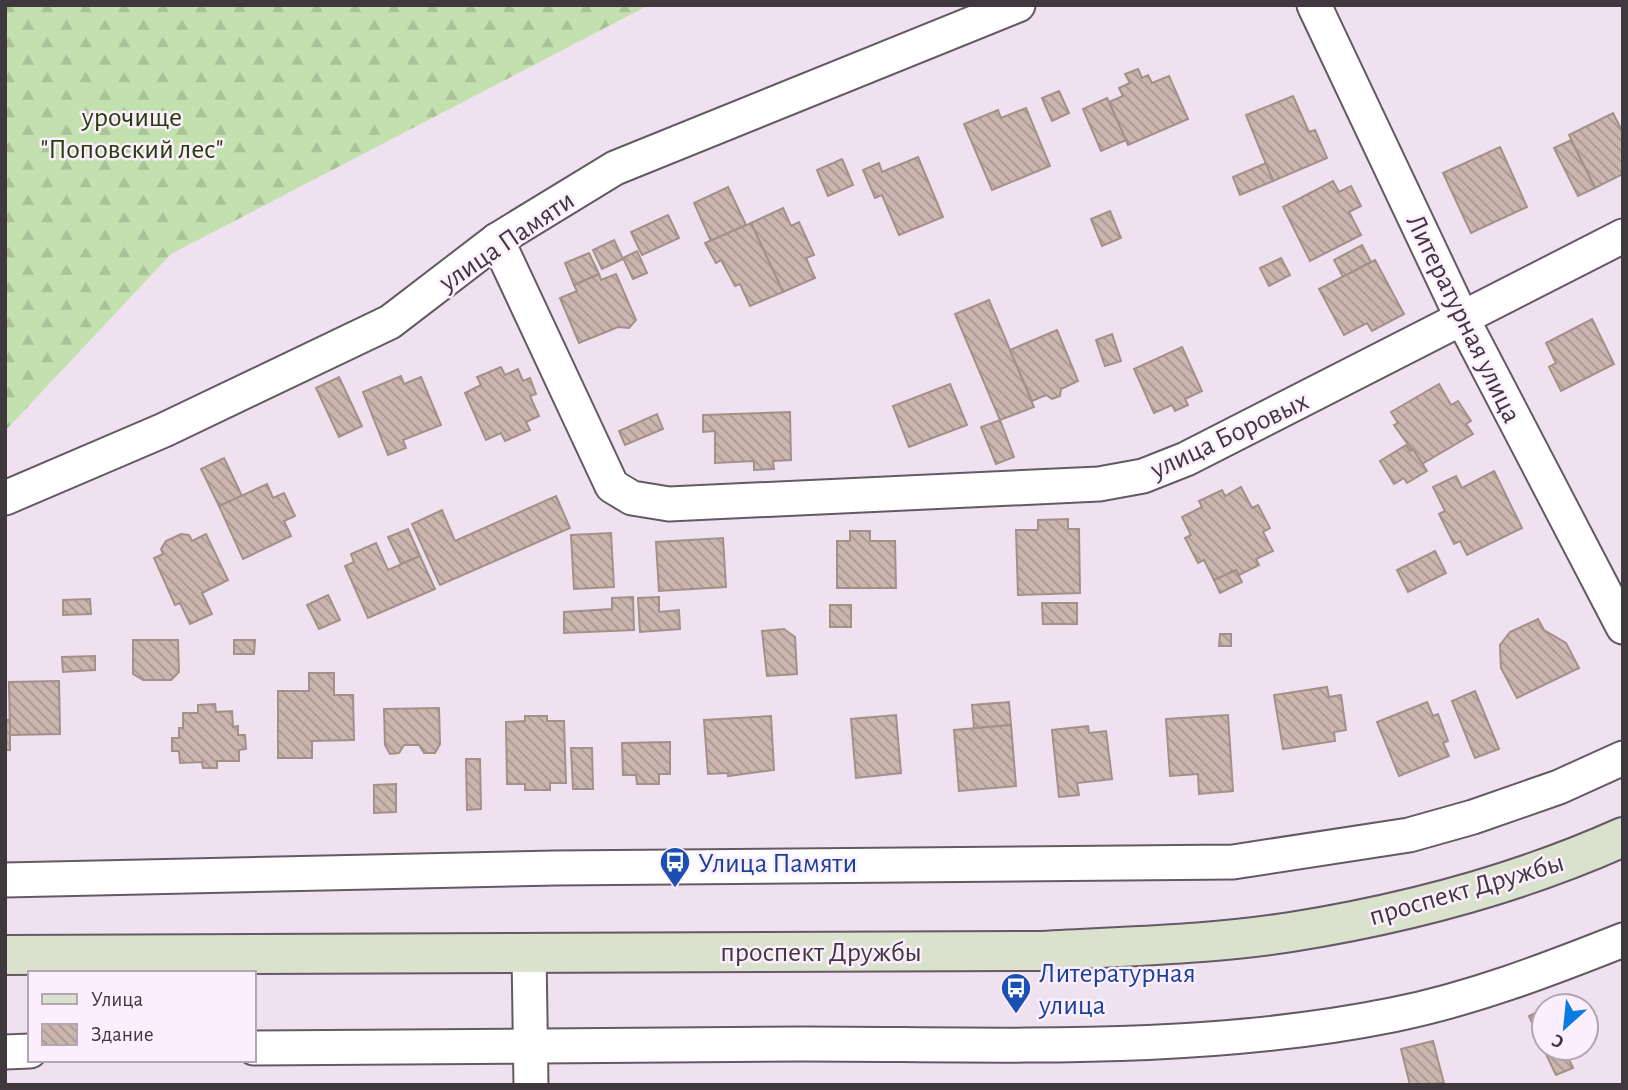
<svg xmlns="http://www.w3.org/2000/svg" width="1628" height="1090" viewBox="0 0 1628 1090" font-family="'Alegreya Sans',sans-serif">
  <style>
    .forest { fill: url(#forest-firs) }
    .building { fill: url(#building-back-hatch); stroke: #a39089; stroke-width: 2 }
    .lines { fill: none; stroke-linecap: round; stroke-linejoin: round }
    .street-casing { stroke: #655965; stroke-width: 37 }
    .secondary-casing { stroke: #655965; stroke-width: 42 }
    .street { stroke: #fff; stroke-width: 33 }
    .secondary { stroke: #dae1cc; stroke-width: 38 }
    .labels { text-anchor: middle; stroke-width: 5; stroke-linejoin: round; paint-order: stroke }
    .park-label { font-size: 28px; fill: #253f0b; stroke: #fdeefd }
    .street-label { font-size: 28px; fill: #3f393e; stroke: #fdeefd }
    .transit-label { font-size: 28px; fill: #164399; stroke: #fdeefd; text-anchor: start }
  </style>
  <defs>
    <pattern id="forest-firs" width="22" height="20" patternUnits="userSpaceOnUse" patternTransform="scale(1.75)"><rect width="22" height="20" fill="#c3e1af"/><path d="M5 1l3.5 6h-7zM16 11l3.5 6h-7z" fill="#a9c298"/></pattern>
    <pattern id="building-back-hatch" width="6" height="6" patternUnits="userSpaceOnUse" patternTransform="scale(1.75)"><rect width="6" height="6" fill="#cbb6af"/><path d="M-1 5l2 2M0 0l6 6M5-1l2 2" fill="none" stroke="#a69590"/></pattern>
  </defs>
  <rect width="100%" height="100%" fill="#f0e1f0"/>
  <!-- forest -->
  <polygon class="forest" points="5,5 649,5 171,254 5,431"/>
  <!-- building -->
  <g class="building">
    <polygon points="1138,69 1142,78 1148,75 1152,83 1169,76 1188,119 1128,145 1109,102 1123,96 1119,88 1130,83 1125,74"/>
    <polygon points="1059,91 1069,113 1052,121 1042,98"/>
    <polygon points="1293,96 1309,132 1315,130 1327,158 1273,181 1246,115"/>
    <polygon points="1107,98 1126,140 1101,151 1083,109"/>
    <polygon points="1026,108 1050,166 992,190 964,124 998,110 1001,118"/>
    <polygon points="1613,113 1623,133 1623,174 1595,188 1569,135"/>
    <polygon points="1571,140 1595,188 1578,196 1554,148"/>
    <polygon points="1500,147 1527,207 1471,233 1443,173"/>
    <polygon points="918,157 943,217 899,235 882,195 875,198 863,170 879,163 882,172"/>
    <polygon points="842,159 853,185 828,196 817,170"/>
    <polygon points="1266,163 1273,181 1240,195 1233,177"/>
    <polygon points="1333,181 1339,192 1351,186 1361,206 1349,212 1361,235 1310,261 1283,207"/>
    <polygon points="728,187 746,225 711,241 694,203"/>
    <polygon points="783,208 791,226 799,222 814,255 806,258 815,278 783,292 751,223"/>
    <polygon points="1110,211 1121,238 1102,246 1091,219"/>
    <polygon points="668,215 679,238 642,255 631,232"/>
    <polygon points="751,223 783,292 750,306 740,284 735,286 721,260 716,263 705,243"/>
    <polygon points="614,240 623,259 602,269 593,250"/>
    <polygon points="1362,245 1371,262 1343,277 1334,260"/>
    <polygon points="637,251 647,273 633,279 623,258"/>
    <polygon points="589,253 599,274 574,285 565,263"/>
    <polygon points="1281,258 1290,275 1269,286 1260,268"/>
    <polygon points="1375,260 1404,314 1372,331 1367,323 1344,335 1319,289"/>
    <polygon points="599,274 601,280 616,274 636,320 629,328 618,327 579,343 560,298 577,291 574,285"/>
    <polygon points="989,300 1034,407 1000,420 955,314"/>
    <polygon points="1592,319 1614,364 1561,391 1549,367 1556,363 1546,343"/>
    <polygon points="1057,330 1078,381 1061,389 1060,396 1052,399 1046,395 1032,401 1010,350"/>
    <polygon points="1112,334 1121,361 1105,366 1096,340"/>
    <polygon points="1182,347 1202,391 1185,399 1188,405 1175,411 1172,405 1154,413 1134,369"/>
    <polygon points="501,367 505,375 518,369 523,381 530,378 536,394 530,396 539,416 526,422 530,430 505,441 501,433 486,440 465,393 481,385 477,377"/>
    <polygon points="401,376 404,384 421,377 441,425 403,440 406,448 388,455 363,392"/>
    <polygon points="339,377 362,426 339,437 316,388"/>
    <polygon points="950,384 967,425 909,447 893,406"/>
    <polygon points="1439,384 1451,405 1458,401 1471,421 1466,424 1473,434 1422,464 1394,425 1398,423 1391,412"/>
    <polygon points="790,412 791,460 773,461 774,469 754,470 754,461 715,463 715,431 703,432 703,415"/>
    <polygon points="657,414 663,429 625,445 619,431"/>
    <polygon points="1000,420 1014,457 996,464 981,427"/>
    <polygon points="1406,445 1410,451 1413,449 1427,471 1407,483 1404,478 1394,484 1380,461"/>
    <polygon points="224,458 242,496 219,506 201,469"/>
    <polygon points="1494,471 1522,528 1467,555 1460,541 1454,544 1439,514 1445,511 1433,487 1456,476 1462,488"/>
    <polygon points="267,484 273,498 284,493 295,516 284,521 291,536 243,559 219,506"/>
    <polygon points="1241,487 1252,508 1258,505 1270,528 1263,532 1273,551 1256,559 1259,565 1239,575 1236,570 1214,580 1204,560 1198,563 1185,538 1191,535 1182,517 1202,507 1199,501 1222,490 1225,496"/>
    <polygon points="556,496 570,528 440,585 412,524 442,510 455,541"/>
    <polygon points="1068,519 1068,529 1079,529 1080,593 1018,595 1016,530 1038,530 1038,520"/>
    <polygon points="408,529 420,556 401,564 388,537"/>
    <polygon points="850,531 870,531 870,541 895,541 896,588 837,588 837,541 850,541"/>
    <polygon points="611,533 614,587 574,589 571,535"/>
    <polygon points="181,534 189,535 192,541 206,534 228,580 202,593 212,614 190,624 180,603 175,605 154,558 163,554 161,549 166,541"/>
    <polygon points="723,538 726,587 659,591 656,542"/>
    <polygon points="376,543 388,570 420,556 435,589 368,618 345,566 354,562 351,554"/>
    <polygon points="1435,551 1446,573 1408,592 1397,570"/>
    <polygon points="1236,570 1242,582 1220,593 1214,580"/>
    <polygon points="328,595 340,620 319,629 307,605"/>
    <polygon points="633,597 634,630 564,633 564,612 612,609 612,598"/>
    <polygon points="659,597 659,612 679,610 680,629 640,632 638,598"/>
    <polygon points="90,599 91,614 63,615 63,600"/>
    <polygon points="1042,603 1077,603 1077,624 1043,624"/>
    <rect x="830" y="605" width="21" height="22"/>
    <polygon points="1538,619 1544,630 1566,643 1579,668 1517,698 1501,668 1500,645 1510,632"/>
    <polygon points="784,629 795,637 797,674 767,676 762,631"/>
    <polygon points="1220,634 1231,634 1231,646 1219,646"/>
    <polygon points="133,640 178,640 179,672 171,680 143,680 133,674"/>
    <polygon points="234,640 255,640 254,654 234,654"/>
    <polygon points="95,656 95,670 63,672 62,657"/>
    <polygon points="309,673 334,673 334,695 353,695 354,740 312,741 312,758 278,758 278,691 309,691"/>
    <polygon points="59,681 60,734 10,735 9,682"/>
    <polygon points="1327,687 1329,697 1341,695 1346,730 1334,732 1335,741 1283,749 1274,695"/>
    <polygon points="1475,691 1499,749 1475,758 1452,701"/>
    <polygon points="1009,702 1011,725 974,728 972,705"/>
    <polygon points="1427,702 1433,716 1438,714 1448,741 1443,743 1449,756 1399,776 1377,722"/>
    <polygon points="215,704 216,712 232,711 233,727 238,726 238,735 245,735 246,749 239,750 239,761 217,761 217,768 203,768 202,762 180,763 179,751 172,751 172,738 179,738 179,728 183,728 183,713 198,713 198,705"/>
    <polygon points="439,708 440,744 435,753 424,753 419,745 404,745 399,753 390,754 385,745 384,709"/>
    <polygon points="896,715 901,773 856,778 851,719"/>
    <polygon points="1228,715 1233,791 1199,794 1198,774 1170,776 1166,719"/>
    <polygon points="525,716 547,716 547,721 564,721 566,783 550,783 550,790 525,790 525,784 507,784 506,722 525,721"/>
    <polygon points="771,716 774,770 728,776 728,773 708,774 704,720"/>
    <rect x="5" y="720" width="5" height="30"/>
    <polygon points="1011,725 1016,786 959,791 954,730"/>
    <polygon points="1088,726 1089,733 1106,731 1112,779 1077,783 1079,795 1059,797 1052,730"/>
    <polygon points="670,742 670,774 659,774 659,784 637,784 636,775 623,775 622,743"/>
    <polygon points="571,748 592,748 593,789 573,789"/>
    <polygon points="466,759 480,759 481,809 467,810"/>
    <polygon points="396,784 396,812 374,813 374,785"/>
    <polygon points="1544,1009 1544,1048 1548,1048 1544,1050 1529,1016"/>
    <polygon points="1433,1041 1444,1083 1410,1085 1401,1049"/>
    <polygon points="1548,1048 1564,1048 1573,1068 1556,1075 1544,1050"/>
  </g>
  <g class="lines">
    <!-- street casing -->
    <g class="street-casing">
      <g id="street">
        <polyline points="1314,5 1462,318 1623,627"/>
        <polyline points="497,240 612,486 632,498 669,504 1099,484 1143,476 1186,459 1623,236"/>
        <polyline points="5,498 164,430 390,322 497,240 615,168 1018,5"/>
        <polyline points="5,880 555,868 1233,862 1409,835 1473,817 1559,787 1623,758"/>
        <polyline points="529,952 531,1085"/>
        <path d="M254,1048C437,1045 620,1044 803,1044C999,1044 1198,1054 1392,1015C1472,999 1547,970 1623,940"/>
        <polyline points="5,1052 30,1051"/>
      </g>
    </g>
    <!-- secondary casing -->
    <g class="secondary-casing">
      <path id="secondary" d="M5,955L1042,951C1125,946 1209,945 1291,932C1404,914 1518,884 1623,837"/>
    </g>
    <!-- street -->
    <use href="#street" class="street"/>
    <!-- secondary -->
    <use href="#secondary" class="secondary"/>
  </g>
  <!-- icons -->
  <defs>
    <g id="bus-pin" transform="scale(1.575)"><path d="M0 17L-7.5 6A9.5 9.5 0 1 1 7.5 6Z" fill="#1a4fb4" stroke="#fdeefd"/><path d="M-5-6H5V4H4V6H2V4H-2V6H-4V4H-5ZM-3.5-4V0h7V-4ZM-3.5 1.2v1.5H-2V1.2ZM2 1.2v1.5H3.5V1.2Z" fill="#fff"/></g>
  </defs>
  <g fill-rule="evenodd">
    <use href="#bus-pin" x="675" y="862"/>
    <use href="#bus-pin" x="1016" y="988"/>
  </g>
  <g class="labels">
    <!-- park labels -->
    <g class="park-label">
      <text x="132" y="126">урочище<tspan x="132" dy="32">"Поповский лес"</tspan></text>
    </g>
    <!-- street labels -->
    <g class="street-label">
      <text transform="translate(506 240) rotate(-34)" y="10">улица Памяти</text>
      <text transform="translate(1465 318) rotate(64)" y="10">Литературная улица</text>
      <text transform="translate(1229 434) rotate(-25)" y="10">улица Боровых</text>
      <text transform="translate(1466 888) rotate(-16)" y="10">проспект Дружбы</text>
      <text x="821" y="961">проспект Дружбы</text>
    </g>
    <!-- transit labels -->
    <g class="transit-label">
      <text x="698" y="872">Улица Памяти</text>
      <text x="1039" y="982">Литературная<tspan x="1039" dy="32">улица</tspan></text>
    </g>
  </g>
  <!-- border -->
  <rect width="1628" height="1090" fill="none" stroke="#3f393e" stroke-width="14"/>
  <!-- legend -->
  <rect x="28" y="971" width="228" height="91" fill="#fdeefd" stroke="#b1a6b1" stroke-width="2"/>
  <rect x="42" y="994" width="35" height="10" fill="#dae1cc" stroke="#b1a6b1" stroke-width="2"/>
  <text x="91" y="1006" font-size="21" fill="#3f393e">Улица</text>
  <rect x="42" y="1024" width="35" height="21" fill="url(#building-back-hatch)" stroke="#b1a6b1" stroke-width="2"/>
  <text x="91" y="1041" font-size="21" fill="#3f393e">Здание</text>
  <!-- north arrow -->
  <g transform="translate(1565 1027) rotate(207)"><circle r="33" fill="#fdeefd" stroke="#b1a6b1" stroke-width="2"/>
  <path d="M0-5L12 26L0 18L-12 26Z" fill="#097ce3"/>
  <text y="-10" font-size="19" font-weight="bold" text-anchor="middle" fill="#3f393e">С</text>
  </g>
</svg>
